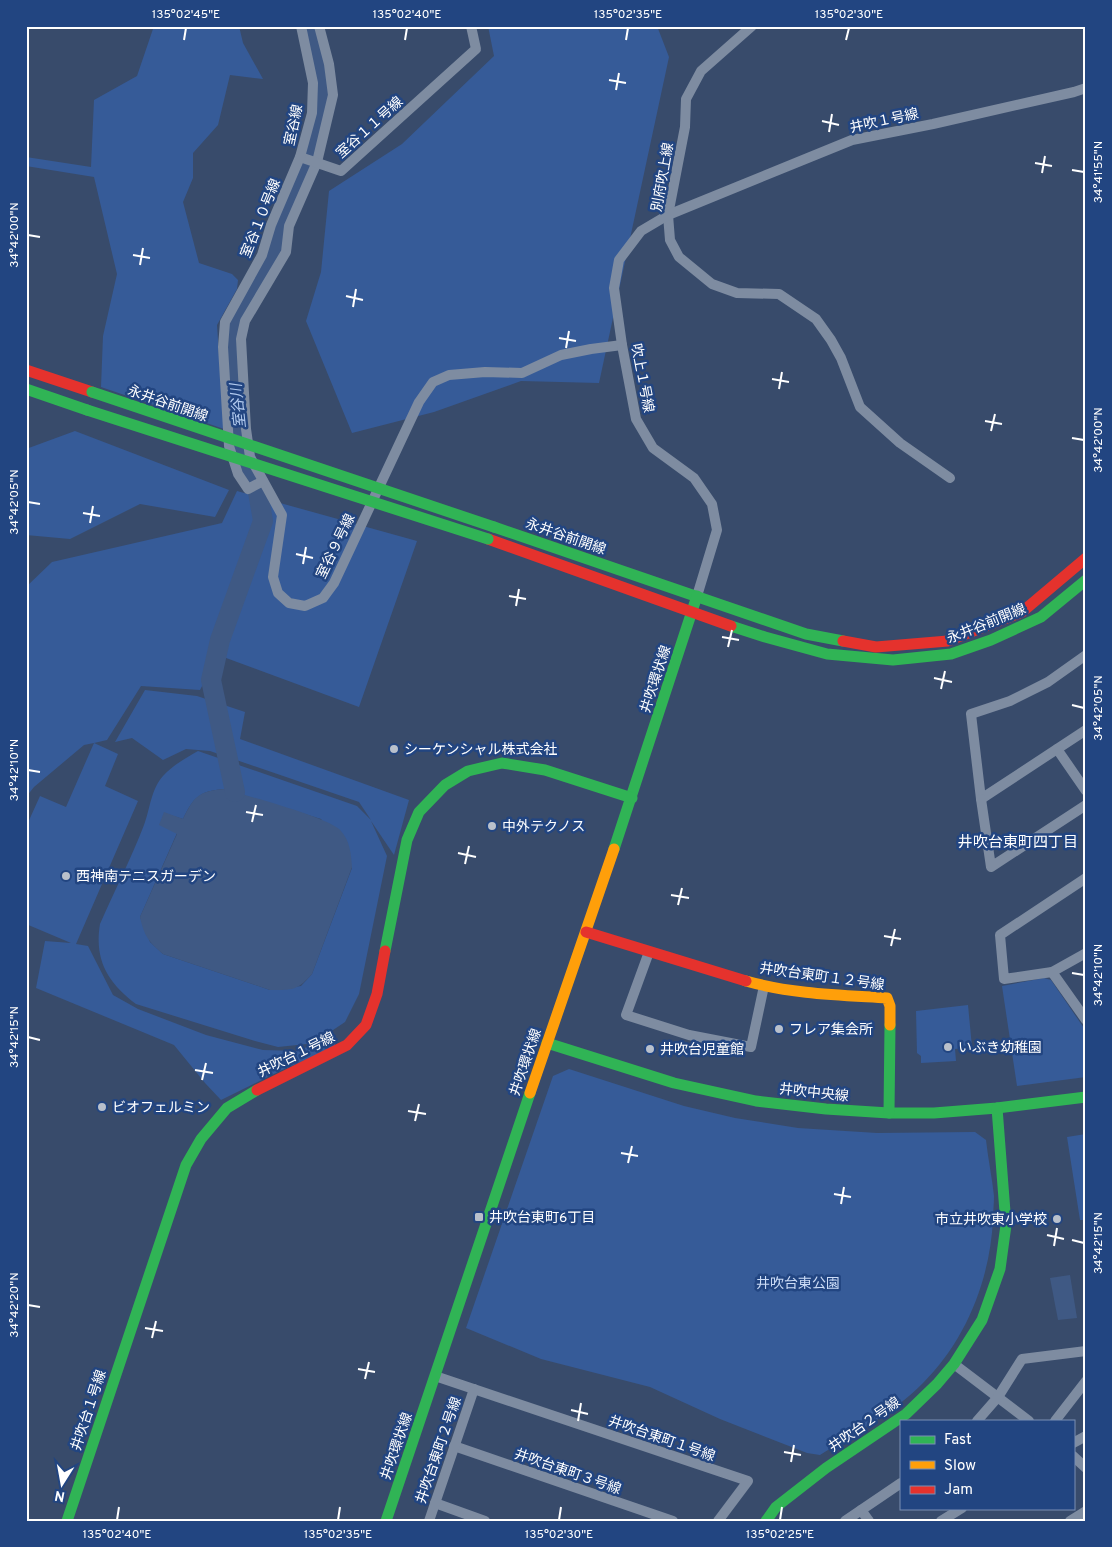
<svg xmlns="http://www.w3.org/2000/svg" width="1112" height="1547" viewBox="0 0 1112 1547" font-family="Overpass,'Noto Sans JP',sans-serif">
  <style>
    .green { fill: #365b98; fill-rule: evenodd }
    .water { fill: #3f5984 }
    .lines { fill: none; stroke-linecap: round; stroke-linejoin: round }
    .river { stroke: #3f5984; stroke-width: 20 }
    .street { stroke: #7e8ca1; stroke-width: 10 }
    .fast { stroke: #30b455; stroke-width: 11 }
    .slow { stroke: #ff9f0a; stroke-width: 11 }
    .jam { stroke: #e5322d; stroke-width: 11 }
    .fast-bridge { stroke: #30b455; stroke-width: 11 }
    .ticks { fill: none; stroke: #fff; stroke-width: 2 }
    .poi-dot { fill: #b9c0cb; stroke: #224581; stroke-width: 2 }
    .labels { text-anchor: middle; stroke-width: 5; stroke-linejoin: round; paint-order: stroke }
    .street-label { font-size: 14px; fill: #fff; stroke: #224581 }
    .poi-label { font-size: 14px; fill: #fff; stroke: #224581; text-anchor: start }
    .park-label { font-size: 14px; fill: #ccdcf6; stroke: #224581 }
    .water-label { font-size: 15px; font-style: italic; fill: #b3cbef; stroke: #224581 }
    .neighbourhood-label { font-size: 15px; fill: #fff; stroke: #224581 }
    .neatline { fill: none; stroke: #fff; stroke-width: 2 }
    .ticks-label { font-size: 12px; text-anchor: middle; fill: #fff }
  </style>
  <rect width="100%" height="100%" fill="#384b6b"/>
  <!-- green -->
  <g class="green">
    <polygon points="154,26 239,26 243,43 263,79 230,75 218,125 193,153 193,178 183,202 199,263 232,274 238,280 237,289 217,325 224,429 101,387 103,336 117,274 94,177 26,166 26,157 91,167 94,100 137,76"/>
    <polygon points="488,26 657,26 669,57 599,383 521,381 434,412 352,433 306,321 321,272 329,191 402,144 494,56"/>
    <polygon points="75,431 229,490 215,517 140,504 70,539 26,535 26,449"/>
    <polygon points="237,491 417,541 359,707 218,655 200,690 141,686 107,740 94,743 118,754 105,786 138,801 76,944 88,946 113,995 138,1009 206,1035 263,1050 298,1051 331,1036 336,1047 282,1070 221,1100 205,1083 174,1045 36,988 45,941 71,943 26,924 26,827 40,796 66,807 94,743 84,745 34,787 26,797 26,587 52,562 222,523"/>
    <path d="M145,690L197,696L245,712L240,739L409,800L394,855L371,821L387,856L359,994L345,1022L324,1036L307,1044L278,1047L255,1041L136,1004C108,983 94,960 100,924C114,892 131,859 144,825C150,809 151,789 163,776C173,765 186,758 198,751L357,806L371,820L359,802L210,751L186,749L163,760L132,738L115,742ZM224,789L321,819L352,868L312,974L301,986L270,990L163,954L150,942L140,917L177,833L164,813L183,819C193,798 199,791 224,789Z"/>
    <polygon points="1044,978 1051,980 1086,1031 1086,1077 1017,1086 1002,986"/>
    <polygon points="968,1005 972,1047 955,1049 956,1061 921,1063 921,1056 917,1053 916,1011"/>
    <path d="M569,1069L684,1106L735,1118L798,1128L877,1133L975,1132L986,1140C988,1159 992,1177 994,1196C994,1204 993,1212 993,1219C990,1280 966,1340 923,1383C895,1412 854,1434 820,1455L807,1453L720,1419L650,1387L541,1359L466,1328L553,1076Z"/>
    <polygon points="1084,1124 1086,1124 1086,1220 1080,1220 1067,1137 1086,1134"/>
  </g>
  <!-- water -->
  <g class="water">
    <path d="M224,789C244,795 331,818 341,831C350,841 351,854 352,867L312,974C297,991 292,990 270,990L163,954C149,942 144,936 140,917L177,834L159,825L164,812L183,819C194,797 198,791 224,789Z"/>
    <polygon points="1070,1275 1077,1318 1058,1320 1050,1278"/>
  </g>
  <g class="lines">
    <!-- river -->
    <polyline class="river" points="235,792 211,680 220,640 263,521 258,492 249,476 236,408 232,371 233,323 267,264 281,225 306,170 323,105 324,77 309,26"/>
    <!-- street -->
    <g class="street">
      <polyline points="319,26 329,64 333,95 317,162 289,226 286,252 245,321 241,339 246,429 250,457 282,515 273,577 278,593 289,603 305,606 323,598 334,583 419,402 433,382 449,375 485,372 522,373 561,355 591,349 622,345"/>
      <polyline points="752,26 701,71 686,99 685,127 668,215 670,240 679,257 712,284 737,293 779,294 816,319 831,340 841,358 860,407 900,443 950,478"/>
      <polyline points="300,157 341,171 476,49 471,26"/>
      <polyline points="263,481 248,489 238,474 229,446 223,347 225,322 262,255 271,225 300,157 312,113 313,83 301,26"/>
      <polyline points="697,596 717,530 712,504 694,478 653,448 636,419 622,345 614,288 619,260 641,231 668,215 852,140 933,124 1074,92 1086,88"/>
      <polyline points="1086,655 1048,682 1010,701 971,714 981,799 1086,730"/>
      <polyline points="1057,749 1086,791"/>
      <polyline points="981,799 991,867 1086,805"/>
      <polyline points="1086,878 1000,935 1004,979 1052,972 1086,953"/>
      <polyline points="649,952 626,1015 689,1035 751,1047 764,986"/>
      <polyline points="1052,972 1086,1020"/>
      <polyline points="954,1364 1029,1421"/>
      <polyline points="435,1376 748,1481 718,1521"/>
      <polyline points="977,1421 998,1397 1022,1359 1086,1351"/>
      <polyline points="1055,1421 1086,1381"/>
      <polyline points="1073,1443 1086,1436"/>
      <polyline points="454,1446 673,1521"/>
      <polyline points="1073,1456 1086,1468"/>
      <polyline points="435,1503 485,1521"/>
      <polyline points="861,1510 869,1521"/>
      <polyline points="429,1521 474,1389"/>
      <polyline points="845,1521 901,1483"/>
      <polyline points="941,1521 962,1508"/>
      <polyline points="1070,1521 1086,1511"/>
    </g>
    <!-- fast -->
    <g class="fast">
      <polyline points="26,389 87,410"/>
      <polyline points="494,527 806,634 843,641"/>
      <polyline points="731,626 765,637 827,654 893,660 951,654 991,640 1041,617 1086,580"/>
      <polyline points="614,849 697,596"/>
      <polyline points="385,951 407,840 419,812 445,785 468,771 502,763 545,770 632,798"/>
      <polyline points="547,1043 674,1083 756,1101 826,1109 889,1113 934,1113 997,1108 1086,1097"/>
      <polyline points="889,1113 890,1025"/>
      <polyline points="67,1521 186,1165 201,1139 227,1108 257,1090"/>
      <polyline points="386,1521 530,1093"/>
      <polyline points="766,1521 776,1507 826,1468 906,1414 937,1384 954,1364 982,1320 1000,1269 1006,1225 997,1108"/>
    </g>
    <!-- slow -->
    <g class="slow">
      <path d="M746,981C792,994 840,995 887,998L890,1006V1025"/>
      <polyline points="530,1093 614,849"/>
    </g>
    <!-- jam -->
    <g class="jam">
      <polyline points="26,370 92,392"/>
      <polyline points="488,539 731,626"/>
      <polyline points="843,641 876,647 948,641 1022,612 1086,558"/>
      <polyline points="586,932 746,981"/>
      <polyline points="257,1090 347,1045 366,1025 377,994 385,951"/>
    </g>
    <!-- fast-bridge -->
    <g class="fast-bridge">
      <polyline points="92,392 494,527"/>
      <polyline points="87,410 488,539"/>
    </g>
  </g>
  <!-- ticks -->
  <path class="ticks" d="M184,40L186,28M405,40L407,28M626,40L628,28M846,40L849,28M609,80L626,83M616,90L619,73M822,121L839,125M829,132L832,114M1035,163L1052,166M1072,170L1084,172M1042,173L1045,156M28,235L40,237M133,255L150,258M140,265L143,248M346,296L363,300M353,307L356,289M559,338L576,341M566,348L569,331M772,379L789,382M779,389L782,372M985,421L1002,424M991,431L995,414M1072,438L1084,440M28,502L40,504M83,513L100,516M90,523L93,506M296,554L313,558M303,564L306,547M509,596L526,599M516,606L519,589M722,637L739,640M728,647L732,630M934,678L952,682M941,689L945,671M1072,705L1084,708M28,770L40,772M246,812L263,815M252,822L256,805M458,853L476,857M465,864L469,846M671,895L689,898M678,905L682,888M884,936L901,939M891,946L895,929M1072,973L1084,975M28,1037L40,1040M195,1070L213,1073M202,1080L206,1063M408,1111L426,1114M415,1121L419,1104M621,1153L638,1156M628,1163L632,1146M834,1194L851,1197M841,1204L844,1187M1047,1235L1064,1239M1072,1240L1084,1243M1054,1246L1057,1228M28,1305L40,1307M145,1328L163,1331M152,1338L156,1321M358,1369L375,1372M365,1379L369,1362M571,1410L588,1414M578,1421L581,1403M784,1452L801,1455M791,1462L794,1445M117,1520L119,1507M338,1520L340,1507M559,1520L561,1507M780,1520L782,1507"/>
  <!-- markers -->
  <g class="poi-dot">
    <circle cx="394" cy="749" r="5"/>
    <circle cx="492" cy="826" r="5"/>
    <circle cx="66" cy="876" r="5"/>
    <circle cx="779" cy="1029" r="5"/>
    <circle cx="948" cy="1047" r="5"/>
    <circle cx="650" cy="1049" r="5"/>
    <circle cx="102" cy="1107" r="5"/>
    <rect x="474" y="1212" width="10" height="10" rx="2.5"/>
    <circle cx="1057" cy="1219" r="5"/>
  </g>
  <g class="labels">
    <!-- street labels -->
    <g class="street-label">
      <text transform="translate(884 120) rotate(-12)" y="5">井吹１号線</text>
      <text transform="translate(293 125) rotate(-78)" y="5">室谷線</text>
      <text transform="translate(369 127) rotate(-42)" y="5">室谷１１号線</text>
      <text transform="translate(662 177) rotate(-80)" y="5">別府吹上線</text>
      <text transform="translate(260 218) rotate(-68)" y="5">室谷１０号線</text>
      <text transform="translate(643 378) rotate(79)" y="5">吹上１号線</text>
      <text transform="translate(168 403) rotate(19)" y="5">永井谷前開線</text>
      <text transform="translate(566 536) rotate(19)" y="5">永井谷前開線</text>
      <text transform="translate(335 546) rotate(-64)" y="5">室谷９号線</text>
      <text transform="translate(986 623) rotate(-22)" y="5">永井谷前開線</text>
      <text transform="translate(655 679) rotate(-72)" y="5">井吹環状線</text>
      <text transform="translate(822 976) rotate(8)" y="5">井吹台東町１２号線</text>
      <text transform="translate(296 1054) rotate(-26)" y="5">井吹台１号線</text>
      <text transform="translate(525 1062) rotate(-71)" y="5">井吹環状線</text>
      <text transform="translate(814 1092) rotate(6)" y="5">井吹中央線</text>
      <text transform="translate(88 1410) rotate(-72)" y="5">井吹台１号線</text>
      <text transform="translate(864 1424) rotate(-35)" y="5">井吹台２号線</text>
      <text transform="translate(662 1438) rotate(19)" y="5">井吹台東町１号線</text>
      <text transform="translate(396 1446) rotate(-71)" y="5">井吹環状線</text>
      <text transform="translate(438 1450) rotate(-71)" y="5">井吹台東町２号線</text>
      <text transform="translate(568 1471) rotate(19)" y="5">井吹台東町３号線</text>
    </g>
    <!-- poi labels -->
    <g class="poi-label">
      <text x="404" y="754">シーケンシャル株式会社</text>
      <text x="502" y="831">中外テクノス</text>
      <text x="76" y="881">西神南テニスガーデン</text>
      <text x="789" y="1034">フレア集会所</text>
      <text x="958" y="1052">いぶき幼稚園</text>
      <text x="660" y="1054">井吹台児童館</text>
      <text x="112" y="1112">ビオフェルミン</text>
      <text x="489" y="1222">井吹台東町6丁目</text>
      <text x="1047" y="1224" text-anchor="end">市立井吹東小学校</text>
    </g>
    <!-- park labels -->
    <g class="park-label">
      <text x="798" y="1288">井吹台東公園</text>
    </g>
    <!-- water labels -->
    <g class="water-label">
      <text transform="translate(238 406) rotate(-96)" y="5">室谷川</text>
    </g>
    <!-- neighbourhood labels -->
    <g class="neighbourhood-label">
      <text x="1018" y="847">井吹台東町四丁目</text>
    </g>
  </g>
  <!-- border -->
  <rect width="1112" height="1547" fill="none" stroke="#224581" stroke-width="55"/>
  <!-- legend -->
  <rect x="900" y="1420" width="175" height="90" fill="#224581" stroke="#7a8fb3"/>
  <rect x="910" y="1436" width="25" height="8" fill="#30b455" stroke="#7a8fb3"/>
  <text x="944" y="1444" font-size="15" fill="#ffffff">Fast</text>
  <rect x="910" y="1461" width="25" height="8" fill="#ff9f0a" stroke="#7a8fb3"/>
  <text x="944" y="1470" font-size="15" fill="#ffffff">Slow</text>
  <rect x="910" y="1486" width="25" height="8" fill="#e5322d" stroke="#7a8fb3"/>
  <text x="944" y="1494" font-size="15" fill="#ffffff">Jam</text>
  <!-- north arrow -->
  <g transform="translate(62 1484) rotate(191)" stroke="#224581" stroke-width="4" paint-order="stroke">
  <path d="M0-4L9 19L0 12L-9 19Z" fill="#ffffff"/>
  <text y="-8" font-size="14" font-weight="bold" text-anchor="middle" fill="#ffffff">N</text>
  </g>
  <rect x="28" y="28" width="1056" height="1492" class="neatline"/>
  <g class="ticks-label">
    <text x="186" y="18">135°02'45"E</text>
    <text x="407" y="18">135°02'40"E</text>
    <text x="628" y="18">135°02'35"E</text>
    <text x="849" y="18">135°02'30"E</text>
    <text transform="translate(1098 172) rotate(-90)" y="4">34°41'55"N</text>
    <text transform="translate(14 235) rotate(-90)" y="4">34°42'00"N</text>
    <text transform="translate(1098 440) rotate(-90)" y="4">34°42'00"N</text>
    <text transform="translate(14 502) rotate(-90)" y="4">34°42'05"N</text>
    <text transform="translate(1098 708) rotate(-90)" y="4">34°42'05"N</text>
    <text transform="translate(14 770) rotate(-90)" y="4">34°42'10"N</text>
    <text transform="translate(1098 975) rotate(-90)" y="4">34°42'10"N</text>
    <text transform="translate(14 1037) rotate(-90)" y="4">34°42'15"N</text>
    <text transform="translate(1098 1243) rotate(-90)" y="4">34°42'15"N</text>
    <text transform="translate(14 1305) rotate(-90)" y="4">34°42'20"N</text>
    <text x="117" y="1538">135°02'40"E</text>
    <text x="338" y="1538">135°02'35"E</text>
    <text x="559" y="1538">135°02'30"E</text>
    <text x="780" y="1538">135°02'25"E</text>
  </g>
</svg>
